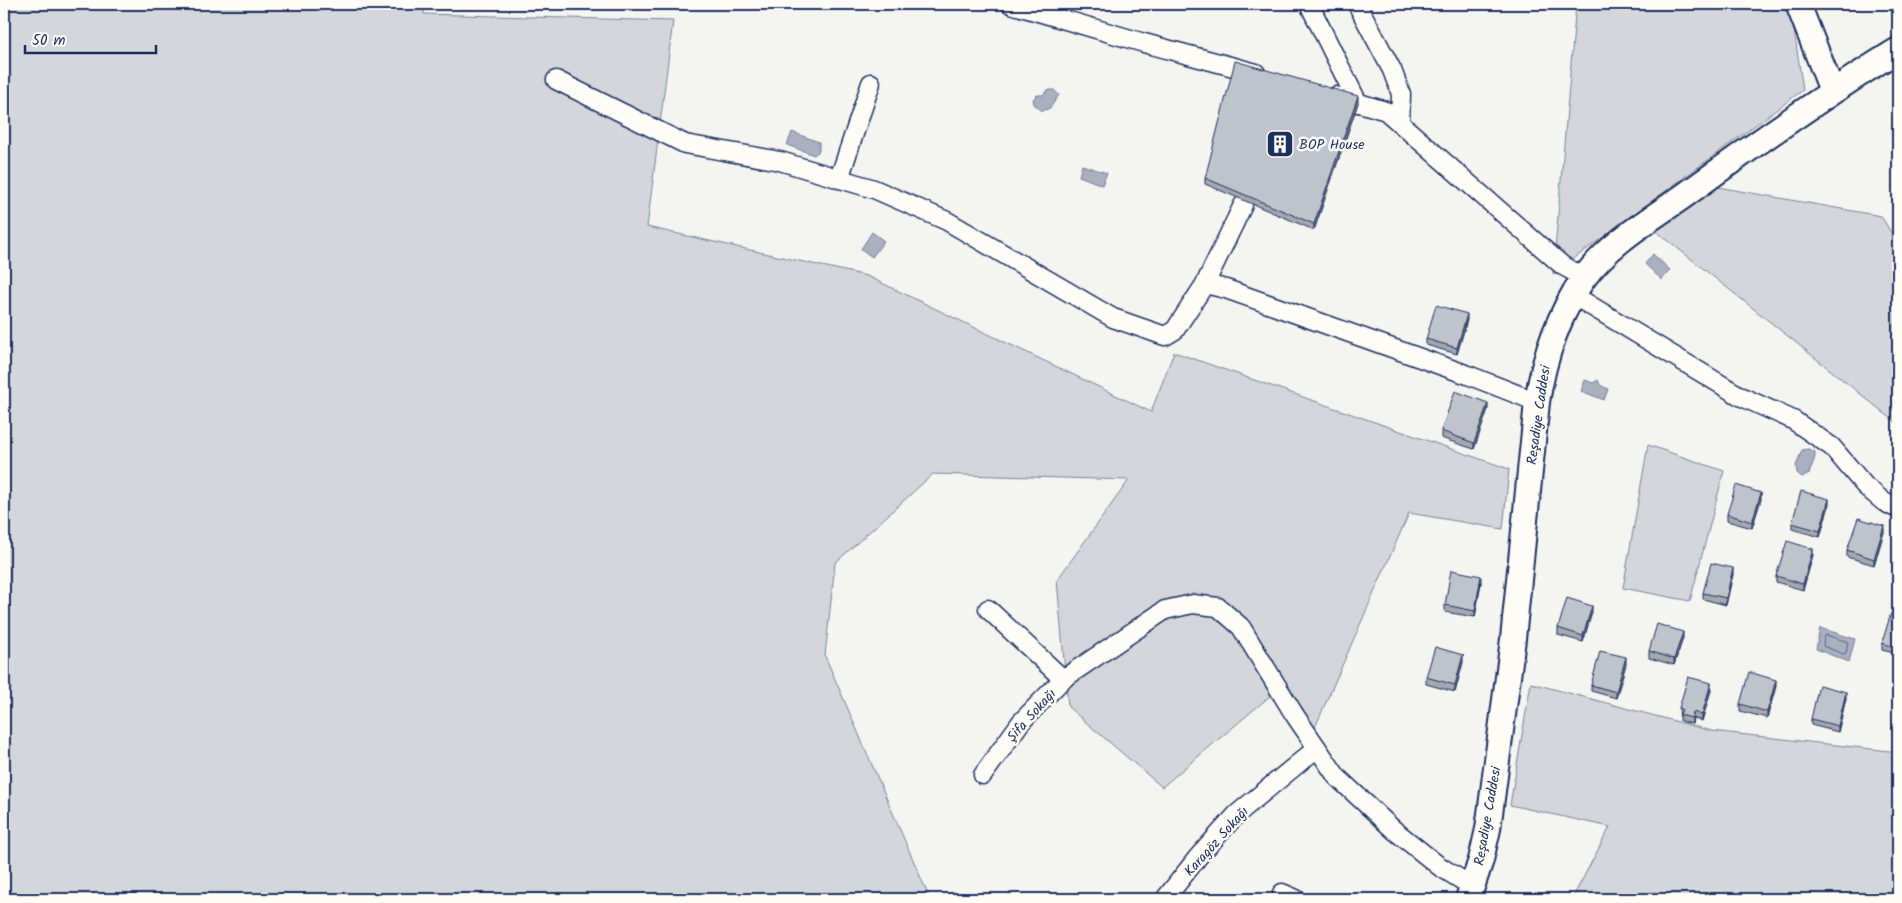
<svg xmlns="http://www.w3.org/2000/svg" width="1902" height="903" viewBox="0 0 1902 903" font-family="Kalam,sans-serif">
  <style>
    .green { fill: #d4d6db; stroke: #78829c }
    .water { fill: #aab0bf; stroke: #717c98 }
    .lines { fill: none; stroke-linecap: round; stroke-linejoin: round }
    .shore { stroke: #546385; stroke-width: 1 }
    .street-casing { stroke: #1b2f5e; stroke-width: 21 }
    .secondary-casing { stroke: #1b2f5e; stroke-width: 28 }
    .street { stroke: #fdfcf7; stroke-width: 18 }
    .secondary { stroke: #fdfcf7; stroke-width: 24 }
    .wall { fill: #a4a8af; stroke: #1b2f5e }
    .shaded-wall { fill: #86888f; stroke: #1b2f5e }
    .building { fill: #bfc3cc; stroke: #1b2f5e }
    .labels { text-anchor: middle; stroke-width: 5; stroke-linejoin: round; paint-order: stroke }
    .poi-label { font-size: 14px; fill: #1b2f5e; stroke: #fdfcf7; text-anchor: start }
    .street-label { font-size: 14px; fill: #1b2f5e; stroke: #fdfcf7 }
  </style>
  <rect width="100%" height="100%" fill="#f4f4f1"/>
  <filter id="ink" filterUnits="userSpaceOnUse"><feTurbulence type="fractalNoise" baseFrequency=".02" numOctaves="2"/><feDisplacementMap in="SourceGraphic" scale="10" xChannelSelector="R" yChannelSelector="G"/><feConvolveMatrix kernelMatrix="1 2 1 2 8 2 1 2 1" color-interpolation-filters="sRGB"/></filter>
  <g filter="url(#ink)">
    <!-- green -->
    <g class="green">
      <polygon points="4,4 424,4 424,14 673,21 647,227 867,276 1151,412 1174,352 1509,469 1503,529 1409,513 1309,741 1270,696 1162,787 1068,707 1057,580 1129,480 933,474 835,563 825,656 930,899 4,899"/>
      <polygon points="1576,4 1786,4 1794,30 1803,90 1553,274"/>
      <polygon points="1712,186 1881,216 1898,244 1898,424 1646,223"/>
      <polygon points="1648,445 1724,471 1690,601 1623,588"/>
      <polygon points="1531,683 1712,731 1898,752 1898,899 1572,899 1610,827 1510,805"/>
    </g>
    <!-- water -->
    <g class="water">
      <polygon points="1047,90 1054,90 1059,95 1050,108 1042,111 1034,104 1033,99 1037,95 1043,95"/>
      <polygon points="792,132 819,142 819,151 814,155 787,145"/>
      <polygon points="1082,165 1107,173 1102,185 1079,176"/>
      <polygon points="872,232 884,241 872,257 861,249"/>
      <polygon points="1653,254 1670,270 1662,280 1645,264"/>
      <polygon points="1585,380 1593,383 1598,380 1600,385 1608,389 1604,400 1581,391"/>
      <polygon points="1808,449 1815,452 1815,457 1809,474 1802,477 1797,473 1796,466 1802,450"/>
      <polygon points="1820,628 1855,639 1849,662 1816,649"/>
    </g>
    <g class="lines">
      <!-- shore -->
      <polygon class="shore" points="1826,635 1848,642 1846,653 1843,654 1823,646 1824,637"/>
      <!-- street casing -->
      <g class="street-casing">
        <g id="street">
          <polyline points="1011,4 1144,43 1256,73"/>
          <polyline points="1309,4 1358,103"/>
          <polyline points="1357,4 1392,70 1401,94 1400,123"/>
          <polyline points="556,80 685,144 780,161 874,189 947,221 1113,318 1165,336 1175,330 1205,284 1226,289 1468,375 1537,402"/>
          <polyline points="1336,96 1386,111 1563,266 1584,277"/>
          <polyline points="839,179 871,83"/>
          <polyline points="1205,284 1243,205"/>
          <polyline points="1573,295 1740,396 1793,420 1832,447 1865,486 1884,502 1894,507"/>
          <polyline points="988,609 1063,679 1165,610 1193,604 1218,607 1241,627 1294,714 1337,777 1394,830 1439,866 1473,887"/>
          <polyline points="983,775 1021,722 1063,679"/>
          <polyline points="1282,893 1296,899"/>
          <polyline points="1165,899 1198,857 1237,814 1317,748"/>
        </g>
      </g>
      <!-- secondary casing -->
      <g class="secondary-casing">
        <g id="secondary">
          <polyline points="1798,4 1832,91"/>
          <path d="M1468,899L1481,860L1488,829L1513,639L1537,402C1544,357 1557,317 1583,279C1609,243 1650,220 1685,195C1755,144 1824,95 1898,50"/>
        </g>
      </g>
      <!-- street -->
      <use href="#street" class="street"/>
      <!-- secondary -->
      <use href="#secondary" class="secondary"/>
    </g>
    <!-- wall -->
    <g class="wall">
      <polygon points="1358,103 1314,230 1205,184 1205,178"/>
      <polygon points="1467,320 1457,354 1426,345 1426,339"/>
      <polygon points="1488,409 1474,449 1441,438 1441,431"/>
      <polygon points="1761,499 1752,528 1727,521 1727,514"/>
      <polygon points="1829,505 1820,537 1792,529 1792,523"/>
      <polygon points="1884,532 1874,565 1847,557 1847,550"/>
      <polygon points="1813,555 1803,590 1776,582 1776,576"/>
      <polygon points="1733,574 1726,605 1703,599 1703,593"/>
      <polygon points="1481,582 1475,617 1445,612 1445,605"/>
      <polygon points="1592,612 1583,642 1558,635 1558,628"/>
      <polygon points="1898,616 1898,654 1882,650 1882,643"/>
      <polygon points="1683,638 1674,665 1649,658 1649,651"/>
      <polygon points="1463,662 1455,692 1426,684 1426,677"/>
      <polygon points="1626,664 1616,698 1591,691 1591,685"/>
      <polygon points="1776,686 1767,718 1740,711 1740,704"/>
      <polygon points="1711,690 1702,721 1693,718 1692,724 1680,721 1679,708"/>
      <polygon points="1846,698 1838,732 1811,725 1811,719"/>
    </g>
    <!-- shaded-wall -->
    <g class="shaded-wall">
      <polygon points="1358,96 1358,103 1314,230 1314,224"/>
      <polygon points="1467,314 1467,320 1457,354 1457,348"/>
      <polygon points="1488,403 1488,409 1474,449 1474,443"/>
      <polygon points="1761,493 1761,499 1752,528 1752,522"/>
      <polygon points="1829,499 1829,505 1820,537 1820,531"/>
      <polygon points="1884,526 1884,532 1874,565 1874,559"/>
      <polygon points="1813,549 1813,555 1803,590 1803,584"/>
      <polygon points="1733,568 1733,574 1726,605 1726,598"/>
      <polygon points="1481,576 1481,582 1475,617 1475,611"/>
      <polygon points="1592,606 1592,612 1583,642 1583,636"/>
      <polygon points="1683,632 1683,638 1674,665 1674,659"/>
      <polygon points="1463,655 1463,662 1455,692 1455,685"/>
      <polygon points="1626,657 1626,664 1616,698 1616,692"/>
      <polygon points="1776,680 1776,686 1767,718 1767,712"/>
      <polygon points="1711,683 1711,690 1702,721 1702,715"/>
      <polygon points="1846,692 1846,698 1838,732 1838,726"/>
      <polygon points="1693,712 1693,718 1692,724 1692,718"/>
    </g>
    <!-- building -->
    <g class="building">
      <polygon points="1235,61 1358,96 1314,224 1205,178"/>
      <polygon points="1436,305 1467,314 1457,348 1426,339"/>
      <polygon points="1455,391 1488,403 1474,443 1441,431"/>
      <polygon points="1736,485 1761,493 1752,522 1727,514"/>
      <polygon points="1801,491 1829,499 1820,531 1792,523"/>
      <polygon points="1858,518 1884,526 1874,559 1847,550"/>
      <polygon points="1787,541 1813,549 1803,584 1776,576"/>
      <polygon points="1711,563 1733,568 1726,598 1703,593"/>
      <polygon points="1451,570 1481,576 1475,611 1445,605"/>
      <polygon points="1567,598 1592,606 1583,636 1558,628"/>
      <polygon points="1891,613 1898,616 1898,648 1882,643"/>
      <polygon points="1657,624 1683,632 1674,659 1649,651"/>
      <polygon points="1435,647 1463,655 1455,685 1426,677"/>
      <polygon points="1600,651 1626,657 1616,692 1591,685"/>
      <polygon points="1749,672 1776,680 1767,712 1740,704"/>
      <polygon points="1688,677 1711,683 1702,715 1693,712 1692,718 1680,715 1682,709 1679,708"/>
      <polygon points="1819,685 1846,692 1838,726 1811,719"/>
    </g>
  </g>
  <!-- icons -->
  <defs>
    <g id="building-square" transform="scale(1.4375)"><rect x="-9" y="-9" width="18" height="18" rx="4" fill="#1b2f5e" stroke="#fdfcf7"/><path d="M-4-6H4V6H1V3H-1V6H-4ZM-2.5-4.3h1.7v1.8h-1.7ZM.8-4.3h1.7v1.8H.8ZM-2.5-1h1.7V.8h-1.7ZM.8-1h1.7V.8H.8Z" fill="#fff"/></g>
  </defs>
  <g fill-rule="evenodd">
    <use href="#building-square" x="1280" y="144"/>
  </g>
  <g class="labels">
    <!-- poi labels -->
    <g class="poi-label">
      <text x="1299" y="149">BOP House</text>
    </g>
    <!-- street labels -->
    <g class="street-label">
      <text transform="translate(1538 415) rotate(-82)" y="5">Reşadiye Caddesi</text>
      <text transform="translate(1031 715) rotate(-48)" y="5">Şifa Sokağı</text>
      <text transform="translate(1487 816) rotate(-80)" y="5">Reşadiye Caddesi</text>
      <text transform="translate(1216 841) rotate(-48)" y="5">Karagöz Sokağı</text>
    </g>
  </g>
  <!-- margin -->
  <rect width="1902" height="903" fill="none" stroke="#fdfcf7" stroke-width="20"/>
  <rect x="10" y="10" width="1882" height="883" fill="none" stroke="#1b2f5e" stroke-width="2" filter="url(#ink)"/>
  <!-- scale -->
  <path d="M25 45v8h131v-8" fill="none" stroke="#1b2f5e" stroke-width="2.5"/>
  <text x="32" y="45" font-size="15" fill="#1b2f5e" stroke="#fdfcf7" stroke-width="4" paint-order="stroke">50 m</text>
</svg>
